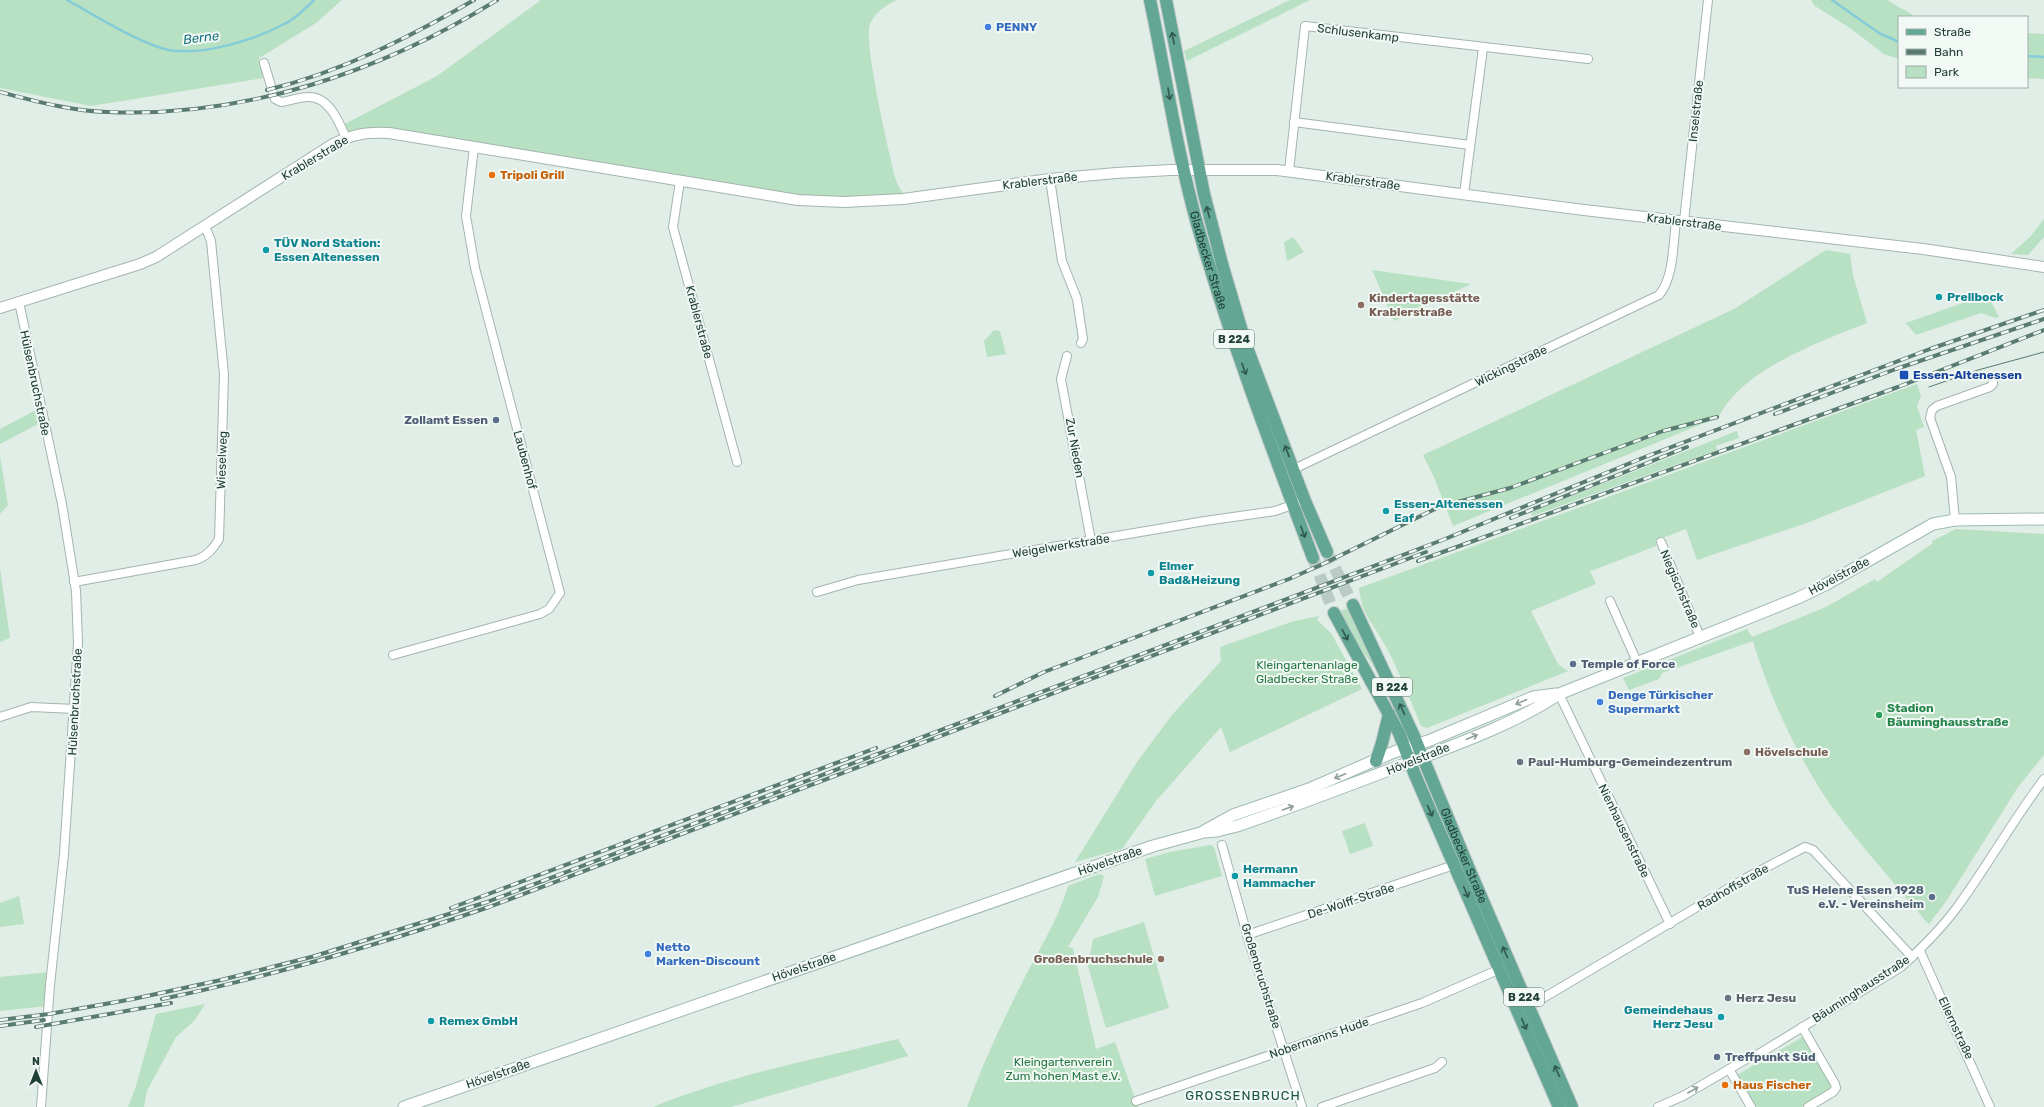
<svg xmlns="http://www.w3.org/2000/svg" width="2044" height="1107" viewBox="0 0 2044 1107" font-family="Rubik,sans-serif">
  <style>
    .green { fill: #b8e0c2 }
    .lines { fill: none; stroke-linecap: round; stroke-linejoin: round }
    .stream { stroke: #84ccd7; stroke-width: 2.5 }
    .primary-tunnel { stroke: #bacac4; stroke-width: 12; stroke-dasharray: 12 6; stroke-linecap: butt }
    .minor-casing { stroke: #a3b5ae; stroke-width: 10 }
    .tertiary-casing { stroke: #a3b5ae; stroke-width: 12 }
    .secondary-casing { stroke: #9ebaaf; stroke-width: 13 }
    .primary-casing { stroke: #c1c9c7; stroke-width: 14 }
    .minor { stroke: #fff; stroke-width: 8 }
    .tertiary { stroke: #fff; stroke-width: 10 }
    .secondary { stroke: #fff; stroke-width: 11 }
    .primary { stroke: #62a693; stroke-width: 12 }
    .tram { stroke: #5a7b71; stroke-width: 1 }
    .rail-casing { stroke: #5a7b71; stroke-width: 4 }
    .rail { stroke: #f2f9f5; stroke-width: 2.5; stroke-dasharray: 8; stroke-linecap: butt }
    .oneway { stroke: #30594d }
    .oneway2 { stroke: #909f9a }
    .shop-dot { fill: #3f7fe0; stroke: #f2f9f5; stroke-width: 1.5 }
    .food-dot { fill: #e8710a; stroke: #f2f9f5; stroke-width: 1.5 }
    .culture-dot { fill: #0f9aa8; stroke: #f2f9f5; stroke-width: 1.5 }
    .education-dot { fill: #8d6e63; stroke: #f2f9f5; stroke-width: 1.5 }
    .transit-dot { fill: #1a4fb4; stroke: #f2f9f5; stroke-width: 1.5 }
    .service-dot { fill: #5c6f8a; stroke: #f2f9f5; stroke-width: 1.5 }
    .leisure-dot { fill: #2e9e5b; stroke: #f2f9f5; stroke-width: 1.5 }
    .worship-dot { fill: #6b7280; stroke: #f2f9f5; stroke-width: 1.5 }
    .labels { text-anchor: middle; stroke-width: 4; stroke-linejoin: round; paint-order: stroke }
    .shield { fill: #f2f9f5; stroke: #5f776f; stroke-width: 1 }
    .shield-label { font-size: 11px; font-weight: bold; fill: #203f36 }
    .shop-label { font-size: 12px; font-weight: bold; fill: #366cbe; stroke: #f2f9f5; text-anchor: start }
    .street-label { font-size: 12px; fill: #203f36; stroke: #f2f9f5 }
    .food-label { font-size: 12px; font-weight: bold; fill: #c56008; stroke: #f2f9f5; text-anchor: start }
    .culture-label { font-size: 12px; font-weight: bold; fill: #0d838f; stroke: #f2f9f5; text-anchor: start }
    .education-label { font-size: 12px; font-weight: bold; fill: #785e54; stroke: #f2f9f5; text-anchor: start }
    .transit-label { font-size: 12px; font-weight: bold; fill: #164399; stroke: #f2f9f5; text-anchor: start }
    .service-label { font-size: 12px; font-weight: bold; fill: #4e5e75; stroke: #f2f9f5; text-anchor: end }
    .park-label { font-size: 12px; fill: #267944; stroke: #f2f9f5 }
    .leisure-label { font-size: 12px; font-weight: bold; fill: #27864d; stroke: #f2f9f5; text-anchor: start }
    .worship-label { font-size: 12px; font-weight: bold; fill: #5b616d; stroke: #f2f9f5; text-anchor: start }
    .water-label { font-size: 13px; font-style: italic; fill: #157180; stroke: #f2f9f5 }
    .neighbourhood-label { font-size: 13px; letter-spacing: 1px; fill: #1a5344; stroke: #f2f9f5 }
  </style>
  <rect width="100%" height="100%" fill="#e1ede7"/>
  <!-- green -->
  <g class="green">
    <polygon points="0,0 342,0 316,23 259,58 263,78 91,106 0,88"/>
    <path d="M541,0H897C886,5 875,12 870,24C863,41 889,153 895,177C897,184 901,190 904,196H801L478,143L348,134L343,125L437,76Z"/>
    <polygon points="1290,0 1310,0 1187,61 1184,51"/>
    <polygon points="1811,0 1887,0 1916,17 1899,17 1899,59 1884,54 1850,28 1815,6"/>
    <polygon points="2027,33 2044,34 2044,79 2027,78"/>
    <polygon points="2044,219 2044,237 2028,255 2011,254 2029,238"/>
    <polygon points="1293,237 1304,252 1287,261 1284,242"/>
    <path d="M1826,250L1850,254L1853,275L1867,323C1821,341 1741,370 1719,417L1453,526L1434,477L1423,455L1734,309Z"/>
    <polygon points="1372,270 1471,284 1394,321"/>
    <polygon points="1986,292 1999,317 1996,318 1981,313 1916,335 1906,323 1960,304"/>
    <polygon points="994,330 1000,331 1006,354 987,357 984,341"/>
    <path d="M1917,384L1921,396L1917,406L1924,427L1916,430L1925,476L1804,524L1697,560L1686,529L1657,540L1656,546L1591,571L1589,569L1596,584L1531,611L1558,664L1568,671L1427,728L1421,726C1410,699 1399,671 1385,645C1373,622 1362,617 1359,588Z"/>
    <polygon points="38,409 40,423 0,444 0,429"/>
    <polygon points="1737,431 1739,438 1716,446 1717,450 1532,516 1531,512"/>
    <polygon points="0,456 8,505 0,514"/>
    <path d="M1956,529L2044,534V755L2018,787L1947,900L1929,924C1920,916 1916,906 1907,899C1882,868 1855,839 1832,807C1799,760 1769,696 1753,641L1662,673L1659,679L1629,690L1623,678L1747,629L1752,637L1826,607L1875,579L1877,582L1933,543L1932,541Z"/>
    <polygon points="0,569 10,638 0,642"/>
    <polygon points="1348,608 1378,673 1357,643 1340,611"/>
    <polygon points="1319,616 1317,620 1331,633 1362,689 1230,752 1221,727 1156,801 1122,849 1075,862 1137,762 1172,715 1221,661 1220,647 1294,621"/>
    <polygon points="1365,823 1373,846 1350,854 1342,831"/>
    <polygon points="1210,845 1214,847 1222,876 1155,896 1145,859 1170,852"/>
    <path d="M1099,874L1104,876L1098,897L1068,947L1073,948L1096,1049L1115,1042L1138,1107H967C982,1066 1000,1026 1020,987C1036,954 1058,921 1068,886Z"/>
    <polygon points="19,896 24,924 0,927 0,903"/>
    <polygon points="1144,922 1169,1008 1106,1028 1088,966 1093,939"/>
    <polygon points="50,972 47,1006 0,1011 0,977"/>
    <polygon points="205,1004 195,1020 176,1037 147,1091 144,1107 128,1107 136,1086 156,1014"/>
    <polygon points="1804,1036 1832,1085 1830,1091 1802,1107 1755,1107 1737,1075"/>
    <path d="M898,1039L908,1056L731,1107H653C731,1075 816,1059 898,1039Z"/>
  </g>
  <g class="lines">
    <!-- stream -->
    <g class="stream">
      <path d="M67,0C93,14 140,44 168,50C203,56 255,40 286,23C296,18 306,8 314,0"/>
      <polyline points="1832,0 1879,33 1899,42"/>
      <polyline points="2027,56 2044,57"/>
    </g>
    <!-- primary-tunnel -->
    <g class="primary-tunnel">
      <polyline points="1327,552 1353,605"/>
      <polyline points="1313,558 1334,613"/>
    </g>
    <!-- minor casing -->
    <g class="minor-casing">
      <g id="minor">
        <path d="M264,63L275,99L281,102C289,101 299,97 308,97C329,96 339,122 346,138"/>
        <polyline points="1294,122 1470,145"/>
        <polyline points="1289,171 1305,26 1588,59"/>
        <polyline points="1050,179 1062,261 1077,299 1083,339 1081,343"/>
        <polyline points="680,181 673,227 737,462"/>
        <polyline points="1464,194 1483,48"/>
        <polyline points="1684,221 1708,0"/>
        <polyline points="19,302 62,504 76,591 78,643 64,854 50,985 41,1107"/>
        <polyline points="1067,356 1061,379 1091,541"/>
        <path d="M1294,469L1659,295C1674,278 1673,243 1676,221"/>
        <polyline points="1955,520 1951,477 1930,418 1932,410 1937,406 1990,387 1993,384 1993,381"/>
        <polyline points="1661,542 1700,637"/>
        <path d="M74,582L196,560C207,556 213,549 219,539L224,375L211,241L205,226"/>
        <polyline points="817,592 858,580 1205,521 1275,511 1298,503"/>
        <polyline points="1610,601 1637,662"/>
        <polyline points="393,655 540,614 549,609 560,593 475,268 466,216 474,147"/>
        <polyline points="1559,694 1670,924"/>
        <polyline points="0,717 31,707 75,709"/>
        <polyline points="1222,845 1250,945 1302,1107"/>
        <polyline points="1247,935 1454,865"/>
        <polyline points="1920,951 1990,1107"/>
        <polyline points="1528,1007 1746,878 1805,847 1813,850 1912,957"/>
        <polyline points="1802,1027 1835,1084 1836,1088 1833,1092 1808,1107"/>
        <polyline points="1729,1069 1751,1107"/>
        <polyline points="1136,1101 1422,1003 1500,969"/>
        <polyline points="1322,1107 1435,1068 1442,1062"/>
        <path d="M1658,1107L1683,1096L1750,1057L1757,1055L1901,967C1922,948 1942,928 1958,906C1988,865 2013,820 2044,779"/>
      </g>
    </g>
    <!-- tertiary casing -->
    <g class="tertiary-casing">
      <path id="tertiary" d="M0,308L140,264L156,257L333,144C354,134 366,132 389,133L798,200L844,202L903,199L1050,179L1116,173L1171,170H1277L1584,210L1923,249L2044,267"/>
    </g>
    <!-- secondary casing -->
    <g class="secondary-casing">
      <g id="secondary">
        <polyline points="1204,831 1233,815 1309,789 1394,752 1428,741 1533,697 1556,694"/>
        <path d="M404,1107L1153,846L1204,832L1217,831L1237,826C1292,807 1347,786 1402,765C1452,746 1515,724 1559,694L1798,598L1825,585L1933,524L1955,520L2044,519"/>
      </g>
    </g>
    <!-- primary casing -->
    <g class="primary-casing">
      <g id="primary">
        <path id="s1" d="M1150,0C1166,76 1177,153 1198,227C1230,339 1272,449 1313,558"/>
        <polyline points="1166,0 1204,194 1222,264 1246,345 1305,501 1327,552"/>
        <path id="s2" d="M1353,605L1413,734L1470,871L1572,1107"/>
        <polyline points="1334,613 1399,733 1415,775 1559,1107"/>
        <polyline points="1376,761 1382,743 1389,714"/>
      </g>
    </g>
    <!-- minor -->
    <use href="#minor" class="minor"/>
    <!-- tertiary -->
    <use href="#tertiary" class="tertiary"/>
    <!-- secondary -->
    <use href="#secondary" class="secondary"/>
    <!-- primary -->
    <use href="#primary" class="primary"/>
    <!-- tram -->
    <polyline class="tram" points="1929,387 1978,370 2044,352"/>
    <!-- rail casing -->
    <g class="rail-casing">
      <g id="rail">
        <path d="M267,90C341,72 408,38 474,0"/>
        <path d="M0,92C35,101 70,111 107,112C244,118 381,72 497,0"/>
        <polyline points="1775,414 1896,369 2044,319"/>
        <polyline points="1511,518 1687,447"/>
        <polyline points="1418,561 1898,387 2044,330"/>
        <polyline points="995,696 1044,672 1289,579 1323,564 1439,507 1510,488 1663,431 1717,417"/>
        <polyline points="451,908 876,748"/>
        <path d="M162,999C273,976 381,944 489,907L1426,552"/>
        <polyline points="0,1020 49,1014 133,999 221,980 315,956 487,902 1445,539 1645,457 1930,349 2044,310"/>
        <polyline points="0,1026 44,1020"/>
        <polyline points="36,1027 171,1003"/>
      </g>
    </g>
    <!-- rail -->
    <use href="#rail" class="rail"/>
  </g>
  <!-- one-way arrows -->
  <defs><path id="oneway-shaft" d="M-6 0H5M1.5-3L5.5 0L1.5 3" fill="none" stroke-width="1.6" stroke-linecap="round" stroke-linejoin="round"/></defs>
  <g class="oneway">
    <use href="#oneway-shaft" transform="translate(1173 38) rotate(-101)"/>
    <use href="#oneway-shaft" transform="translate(1169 94) rotate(80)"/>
    <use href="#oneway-shaft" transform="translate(1208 212) rotate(-105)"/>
    <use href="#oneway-shaft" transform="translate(1244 369) rotate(70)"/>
    <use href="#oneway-shaft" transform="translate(1287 451) rotate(-111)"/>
    <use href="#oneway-shaft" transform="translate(1303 532) rotate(69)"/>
    <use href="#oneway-shaft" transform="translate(1345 635) rotate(62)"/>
    <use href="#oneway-shaft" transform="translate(1402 709) rotate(-115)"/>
    <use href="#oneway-shaft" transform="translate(1430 811) rotate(66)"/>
    <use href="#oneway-shaft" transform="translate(1466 892) rotate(66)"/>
    <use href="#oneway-shaft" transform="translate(1505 952) rotate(-114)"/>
    <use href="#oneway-shaft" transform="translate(1524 1024) rotate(67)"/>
    <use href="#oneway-shaft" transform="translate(1557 1071) rotate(-114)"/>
  </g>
  <g class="oneway2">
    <use href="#oneway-shaft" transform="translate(1521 702) rotate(157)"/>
    <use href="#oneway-shaft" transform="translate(1472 737) rotate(-23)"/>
    <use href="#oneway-shaft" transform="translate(1340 776) rotate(157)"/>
    <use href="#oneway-shaft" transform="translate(1288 808) rotate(-19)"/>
    <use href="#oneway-shaft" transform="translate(1693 1090) rotate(-30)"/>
  </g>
  <!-- markers -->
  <g class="shop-dot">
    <circle cx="988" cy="27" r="4"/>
    <circle cx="1600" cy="702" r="4"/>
    <circle cx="648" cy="954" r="4"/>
  </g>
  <g class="food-dot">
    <circle cx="492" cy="175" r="4"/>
    <circle cx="1725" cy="1085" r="4"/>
  </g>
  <g class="culture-dot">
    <circle cx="266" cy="250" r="4"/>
    <circle cx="1939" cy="297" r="4"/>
    <circle cx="1386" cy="511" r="4"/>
    <circle cx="1151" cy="573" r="4"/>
    <circle cx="1235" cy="876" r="4"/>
    <circle cx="1721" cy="1017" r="4"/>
    <circle cx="431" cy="1021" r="4"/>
  </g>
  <g class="education-dot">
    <circle cx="1361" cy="305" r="4"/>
    <circle cx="1747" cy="752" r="4"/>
    <circle cx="1161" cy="959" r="4"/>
  </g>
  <rect class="transit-dot" x="1899" y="370" width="10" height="10" rx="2"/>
  <g class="service-dot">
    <circle cx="496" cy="420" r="4"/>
    <circle cx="1573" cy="664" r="4"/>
    <circle cx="1932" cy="897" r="4"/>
    <circle cx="1717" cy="1057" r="4"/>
  </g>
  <circle class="leisure-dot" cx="1879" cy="715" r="4"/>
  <g class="worship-dot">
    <circle cx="1520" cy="762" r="4"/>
    <circle cx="1728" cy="998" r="4"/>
  </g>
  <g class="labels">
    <!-- shield labels -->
    <g class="shield">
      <rect x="1214" y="330" width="40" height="18" rx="3"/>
      <rect x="1372" y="678" width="40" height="18" rx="3"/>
      <rect x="1504" y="988" width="40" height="18" rx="3"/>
    </g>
    <g class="shield-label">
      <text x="1234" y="343">B 224</text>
      <text x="1392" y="691">B 224</text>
      <text x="1524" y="1001">B 224</text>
    </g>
    <!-- shop labels -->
    <g class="shop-label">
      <text x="996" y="31">PENNY</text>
      <text x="1608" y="699">Denge Türkischer<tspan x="1608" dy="14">Supermarkt</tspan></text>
      <text x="656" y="951">Netto<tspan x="656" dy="14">Marken-Discount</tspan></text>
    </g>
    <!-- street labels -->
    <g class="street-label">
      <text transform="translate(1358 33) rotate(7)" y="4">Schlusenkamp</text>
      <text transform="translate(1696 111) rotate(-84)" y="4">Inselstraße</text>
      <text transform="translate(315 158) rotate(-31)" y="4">Krablerstraße</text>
      <text transform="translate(1040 181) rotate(-7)" y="4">Krablerstraße</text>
      <text transform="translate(1363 181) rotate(8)" y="4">Krablerstraße</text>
      <text transform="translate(1684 222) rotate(7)" y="4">Krablerstraße</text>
      <text dy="4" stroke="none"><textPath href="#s1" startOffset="267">Gladbecker Straße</textPath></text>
      <text transform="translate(699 322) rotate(75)" y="4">Krablerstraße</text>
      <text transform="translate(1511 366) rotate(-26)" y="4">Wickingstraße</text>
      <text transform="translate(35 383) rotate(78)" y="4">Hülsenbruchstraße</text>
      <text transform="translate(1075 448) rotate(80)" y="4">Zur Nieden</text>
      <text transform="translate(222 460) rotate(-88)" y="4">Wieselweg</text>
      <text transform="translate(525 460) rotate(75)" y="4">Laubenhof</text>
      <text transform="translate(1061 546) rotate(-9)" y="4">Weigelwerkstraße</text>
      <text transform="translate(1839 576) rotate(-28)" y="4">Hövelstraße</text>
      <text transform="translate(1680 589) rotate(67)" y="4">Niegischstraße</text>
      <text transform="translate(75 702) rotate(-87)" y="4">Hülsenbruchstraße</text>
      <text transform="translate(1418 759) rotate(-22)" y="4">Hövelstraße</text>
      <text transform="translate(1624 831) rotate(64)" y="4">Nienhausenstraße</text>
      <text dy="4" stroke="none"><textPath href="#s2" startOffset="274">Gladbecker Straße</textPath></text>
      <text transform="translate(1110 861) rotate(-19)" y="4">Hövelstraße</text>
      <text transform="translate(1733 887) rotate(-30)" y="4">Radhoffstraße</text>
      <text transform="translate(1351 901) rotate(-18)" y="4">De-Wolff-Straße</text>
      <text transform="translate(804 967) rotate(-19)" y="4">Hövelstraße</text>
      <text transform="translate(1261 976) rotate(73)" y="4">Großenbruchstraße</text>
      <text transform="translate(1861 989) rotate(-33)" y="4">Bäuminghausstraße</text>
      <text transform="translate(1956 1028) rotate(65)" y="4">Ellernstraße</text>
      <text transform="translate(1319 1038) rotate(-19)" y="4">Nobermanns Hude</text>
      <text transform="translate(498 1074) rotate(-19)" y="4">Hövelstraße</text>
    </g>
    <!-- food labels -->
    <g class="food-label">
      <text x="500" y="179">Tripoli Grill</text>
      <text x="1733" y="1089">Haus Fischer</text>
    </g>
    <!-- culture labels -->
    <g class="culture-label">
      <text x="274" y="247">TÜV Nord Station:<tspan x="274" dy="14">Essen Altenessen</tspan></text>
      <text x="1947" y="301">Prellbock</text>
      <text x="1394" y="508">Essen-Altenessen<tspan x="1394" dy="14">Eaf</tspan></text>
      <text x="1159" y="570">Elmer<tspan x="1159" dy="14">Bad&amp;Heizung</tspan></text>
      <text x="1243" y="873">Hermann<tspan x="1243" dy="14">Hammacher</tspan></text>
      <text x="1713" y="1014" text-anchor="end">Gemeindehaus<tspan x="1713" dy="14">Herz Jesu</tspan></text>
      <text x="439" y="1025">Remex GmbH</text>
    </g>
    <!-- education labels -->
    <g class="education-label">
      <text x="1369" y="302">Kindertagesstätte<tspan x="1369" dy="14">Krablerstraße</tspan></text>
      <text x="1755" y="756">Hövelschule</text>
      <text x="1153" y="963" text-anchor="end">Großenbruchschule</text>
    </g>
    <!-- transit labels -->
    <g class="transit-label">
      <text x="1913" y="379">Essen-Altenessen</text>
    </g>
    <!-- service labels -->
    <g class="service-label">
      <text x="488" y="424">Zollamt Essen</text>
      <text x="1581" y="668" text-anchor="start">Temple of Force</text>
      <text x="1924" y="894">TuS Helene Essen 1928<tspan x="1924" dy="14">e.V. - Vereinsheim</tspan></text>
      <text x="1725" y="1061" text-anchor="start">Treffpunkt Süd</text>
    </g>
    <!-- park labels -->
    <g class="park-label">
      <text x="1307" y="669">Kleingartenanlage<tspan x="1307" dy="14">Gladbecker Straße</tspan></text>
      <text x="1063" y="1066">Kleingartenverein<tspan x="1063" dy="14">Zum hohen Mast e.V.</tspan></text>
    </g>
    <!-- leisure labels -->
    <g class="leisure-label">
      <text x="1887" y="712">Stadion<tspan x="1887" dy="14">Bäuminghausstraße</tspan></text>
    </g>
    <!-- worship labels -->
    <g class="worship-label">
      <text x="1528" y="766">Paul-Humburg-Gemeindezentrum</text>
      <text x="1736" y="1002">Herz Jesu</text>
    </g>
    <!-- water labels -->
    <g class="water-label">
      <text transform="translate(201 37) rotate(-7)" y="5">Berne</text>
    </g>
    <!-- neighbourhood labels -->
    <g class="neighbourhood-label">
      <text x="1243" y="1100">GROSSENBRUCH</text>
    </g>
  </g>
  <!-- legend -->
  <rect x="1898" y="16" width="130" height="72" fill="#f2f9f5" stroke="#9eafa9"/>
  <rect x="1906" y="29" width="20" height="6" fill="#62a693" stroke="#9eafa9"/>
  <text x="1934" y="36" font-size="12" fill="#203f36">Straße</text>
  <rect x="1906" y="49" width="20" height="6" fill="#5a7b71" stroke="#9eafa9"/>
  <text x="1934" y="56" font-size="12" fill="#203f36">Bahn</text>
  <rect x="1906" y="66" width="20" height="12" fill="#b8e0c2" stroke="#9eafa9"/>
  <text x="1934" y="76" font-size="12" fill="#203f36">Park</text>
  <!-- north arrow -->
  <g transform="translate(36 1071)" stroke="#f2f9f5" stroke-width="3" paint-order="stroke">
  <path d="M0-3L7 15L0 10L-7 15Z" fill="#203f36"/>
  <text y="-6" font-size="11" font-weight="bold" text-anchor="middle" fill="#203f36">N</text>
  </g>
</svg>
